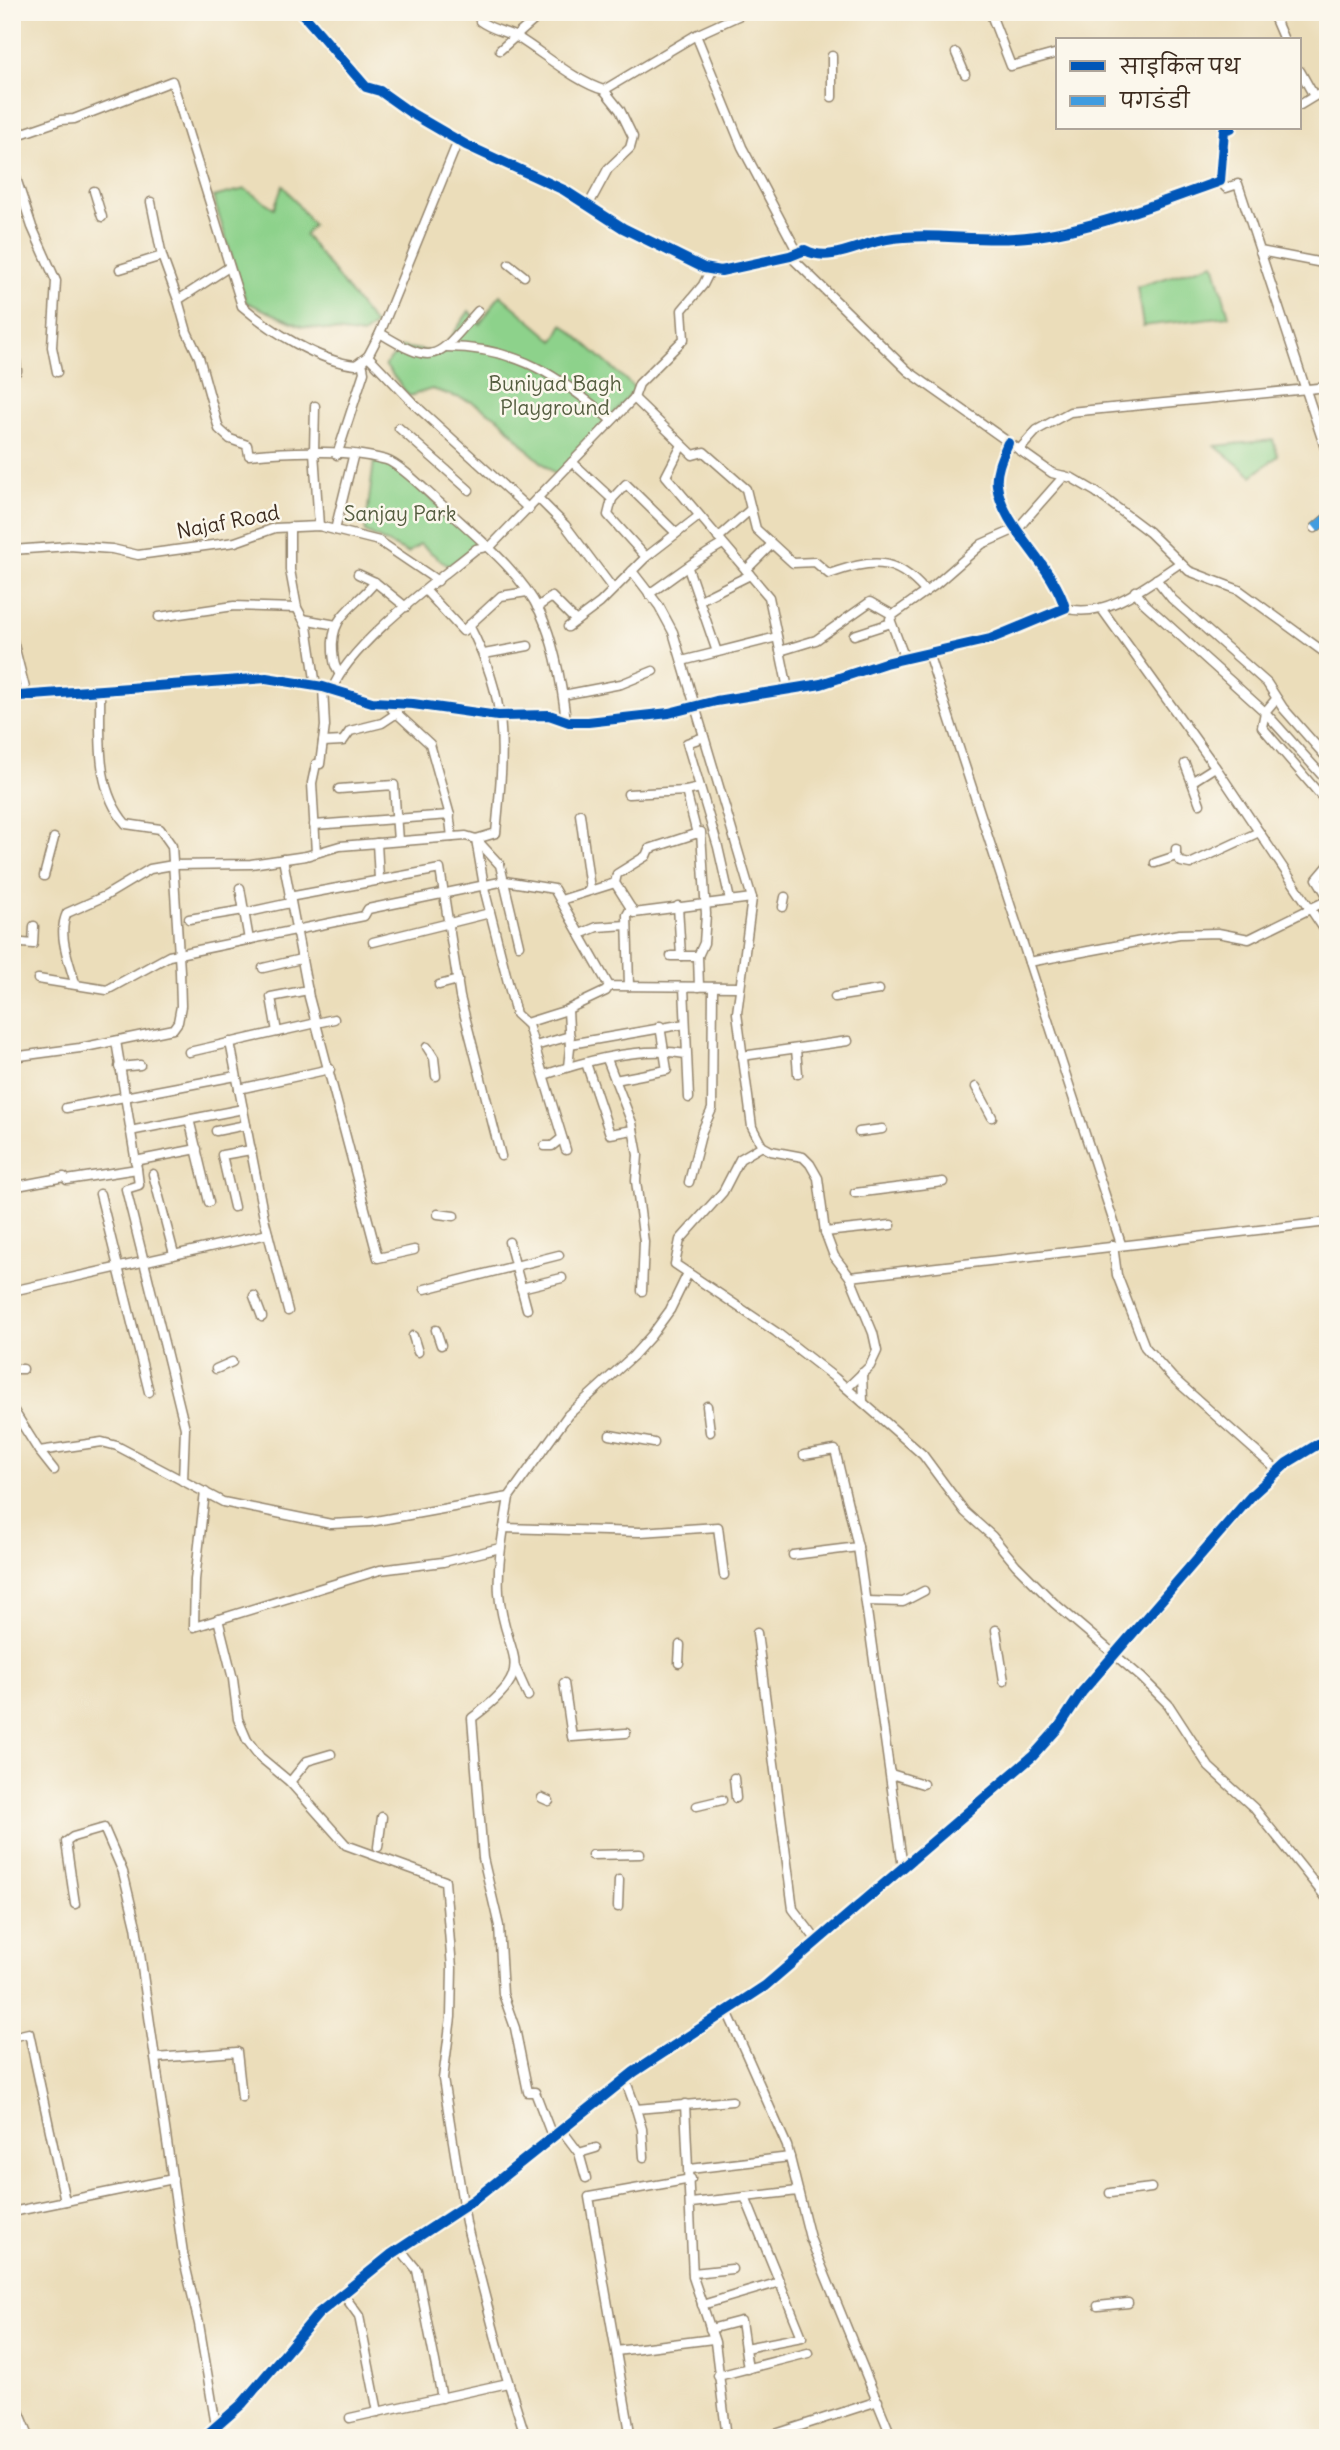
<svg xmlns="http://www.w3.org/2000/svg" width="1340" height="2450" viewBox="0 0 1340 2450" font-family="Delius,'Playpen Sans Deva',sans-serif">
  <style>
    .green { fill: #8dd28b; stroke: #647e54; stroke-width: 2 }
    .lines { fill: none; stroke-linecap: round; stroke-linejoin: round }
    .minor-casing { stroke: #93846c; stroke-width: 11 }
    .minor { stroke: #fff; stroke-width: 8 }
    .quiet { stroke: #3f9ce0; stroke-width: 9; stroke-dasharray: 18 9; stroke-linecap: butt }
    .cycleway-casing { stroke: #fbf7ec; stroke-width: 15 }
    .cycleway { stroke: #0057b8; stroke-width: 10 }
    .labels { text-anchor: middle; stroke-width: 5; stroke-linejoin: round; paint-order: stroke }
    .park-label { font-size: 21px; fill: #545c3f; stroke: #fbf7ec }
    .street-label { font-size: 21px; fill: #3b2a1e; stroke: #fbf7ec }
  </style>
  <rect width="100%" height="100%" fill="#fbf7ec"/>
  <filter id="ink" filterUnits="userSpaceOnUse"><feTurbulence type="fractalNoise" baseFrequency=".0143" numOctaves="2"/><feDisplacementMap in="SourceGraphic" scale="14" xChannelSelector="R" yChannelSelector="G"/><feConvolveMatrix kernelMatrix="1 2 1 2 8 2 1 2 1" color-interpolation-filters="sRGB"/></filter>
  <filter id="wash" filterUnits="userSpaceOnUse"><feTurbulence type="fractalNoise" baseFrequency=".00686" numOctaves="4" result="noise"/><feDisplacementMap in="SourceGraphic" scale="28" xChannelSelector="R" yChannelSelector="G"/><feGaussianBlur stdDeviation="1.57" result="paint"/><feColorMatrix in="noise" values="0 0 0 0 0 0 0 0 0 0 0 0 0 0 0 0 0 1.4 0 .05"/><feComposite in="paint" operator="in"/></filter>
  <g filter="url(#wash)">
    <rect width="100%" height="100%" fill="#ebddba"/>
    <!-- green -->
    <g class="green">
      <polygon points="283,185 313,225 305,235 375,325 363,335 301,326 246,302 213,197 245,189 274,208"/>
      <polygon points="1214,263 1229,316 1143,326 1137,287"/>
      <polygon points="500,295 554,341 563,324 636,389 557,476 530,452 500,419 472,402 432,389 409,396 385,365 402,347 440,353 469,311 480,324"/>
      <polygon points="1273,440 1278,456 1252,476 1215,446"/>
      <polygon points="389,460 482,545 448,566 420,544 408,553 365,532 374,461"/>
    </g>
  </g>
  <g filter="url(#ink)">
    <g class="lines">
      <!-- minor casing -->
      <g class="minor-casing">
        <g id="minor">
          <path d="M301,12L366,87L380,91L411,113L466,145L564,190L623,228L704,268L721,271L790,256L805,250C830,264 861,243 887,239C929,232 972,241 1015,238C1082,234 1156,204 1220,181L1224,130L1231,128"/>
          <polyline points="990,12 1011,66 1058,53"/>
          <polyline points="1272,12 1284,40"/>
          <path d="M480,21C493,31 507,31 520,39C544,54 578,83 604,90"/>
          <polyline points="696,35 742,147 798,253"/>
          <polyline points="500,50 533,21"/>
          <polyline points="956,53 965,74"/>
          <polyline points="1300,71 1314,96"/>
          <polyline points="832,97 832,56"/>
          <polyline points="1300,105 1328,88"/>
          <path d="M12,137L61,120L74,119L172,81L242,306C270,330 319,362 356,365L368,356L380,333L458,141"/>
          <polyline points="12,166 32,227 56,281 52,347 57,372"/>
          <polyline points="1220,181 1226,188 1238,184 1328,457"/>
          <polyline points="94,191 102,217"/>
          <polyline points="151,202 162,256 178,300"/>
          <polyline points="588,206 608,169 630,148 633,137 620,110 604,90 696,35 740,15 739,12"/>
          <polyline points="1260,251 1328,264"/>
          <polyline points="790,256 908,371 1052,473 1072,478 1096,492 1149,532 1189,571 1239,590 1328,655"/>
          <polyline points="509,264 524,276"/>
          <path d="M229,267L178,300L187,332L199,357L219,429L230,439L247,445L249,455C290,451 346,449 386,460C400,464 428,493 440,503C474,535 519,569 540,612C555,644 562,686 566,721"/>
          <polyline points="120,269 162,256"/>
          <polyline points="12,330 17,371"/>
          <path d="M380,333C437,368 436,358 478,311"/>
          <path d="M446,347C517,347 559,376 611,420"/>
          <polyline points="368,356 415,405 529,509"/>
          <path d="M634,398L693,455L704,452L746,489L756,529L793,563L815,562L829,574C871,560 894,555 925,591"/>
          <polyline points="315,406 314,452 319,526"/>
          <polyline points="399,428 469,490"/>
          <polyline points="682,445 666,476 769,597 788,689"/>
          <polyline points="1019,450 1037,430 1070,412 1328,387"/>
          <polyline points="337,455 364,372 362,362"/>
          <polyline points="572,462 612,499"/>
          <polyline points="539,499 565,525 613,589"/>
          <polyline points="290,527 290,570 297,608 307,626 316,686"/>
          <polyline points="1315,528 1328,517"/>
          <polyline points="335,530 353,457"/>
          <polyline points="718,538 750,510"/>
          <polyline points="12,550 69,546 112,549 138,555 235,542 275,528 319,526 379,541 438,581"/>
          <polyline points="646,557 608,515 612,499 626,484 676,533"/>
          <polyline points="688,568 717,652"/>
          <polyline points="746,570 771,545"/>
          <polyline points="632,571 659,606 673,632 752,898 737,1013 752,1127 762,1146 771,1151 803,1157 810,1164 818,1178 825,1232 834,1256 850,1277 873,1333 877,1351 870,1366 847,1388"/>
          <polyline points="358,574 375,582 406,607"/>
          <polyline points="1156,579 1172,599 1267,683 1283,708 1328,759"/>
          <polyline points="426,591 463,631 501,596 527,592"/>
          <polyline points="1135,591 1144,603 1265,712 1328,782"/>
          <path d="M649,594C674,577 697,558 723,544"/>
          <polyline points="700,600 750,575"/>
          <polyline points="537,607 552,597 576,621"/>
          <path d="M1065,608C1104,621 1150,583 1180,563"/>
          <polyline points="1101,608 1219,772 1328,935"/>
          <polyline points="159,617 234,606 297,608"/>
          <polyline points="303,619 336,625"/>
          <polyline points="568,627 600,603 646,557 699,516"/>
          <polyline points="854,635 891,623"/>
          <polyline points="12,637 27,696"/>
          <polyline points="780,651 816,640 870,602 893,615"/>
          <polyline points="928,653 1121,1244"/>
          <polyline points="484,654 528,646"/>
          <polyline points="905,659 890,619 893,615 935,585 982,544 1018,528 1064,476"/>
          <polyline points="682,661 777,637"/>
          <path d="M339,673C334,666 334,661 333,652C330,614 354,609 375,582"/>
          <path d="M332,690C349,644 437,581 476,549L491,546L634,398L639,384L684,339L682,310L703,285L711,269"/>
          <path d="M12,694L19,696L266,678L323,687L372,702L413,704L498,716L549,715L569,722H588L669,713L716,701L821,684L885,663L990,639L1065,608C1053,564 1002,528 997,485C995,471 1003,455 1008,443"/>
          <polyline points="563,695 621,684 653,671"/>
          <polyline points="1276,699 1265,712 1262,727 1328,804"/>
          <polyline points="390,703 391,708 430,744 449,812 452,837"/>
          <polyline points="704,737 687,743 718,847 730,900"/>
          <polyline points="323,742 343,741 350,731 382,723 397,713"/>
          <polyline points="1185,764 1200,804"/>
          <polyline points="1193,781 1215,767"/>
          <polyline points="339,789 394,785 398,841"/>
          <polyline points="686,791 697,834"/>
          <polyline points="628,794 686,791 700,788"/>
          <polyline points="580,814 590,889"/>
          <polyline points="314,825 450,815"/>
          <polyline points="476,839 485,892 516,1014 528,1025 566,1150"/>
          <polyline points="476,839 500,865 519,945"/>
          <polyline points="377,843 379,879"/>
          <polyline points="316,853 312,783 316,764 320,764 325,726 323,687"/>
          <polyline points="1176,856 1181,862 1190,864 1259,832"/>
          <polyline points="283,859 309,997 378,1258 414,1250"/>
          <polyline points="1155,863 1176,856 1176,849"/>
          <polyline points="1328,866 1317,879 1328,897"/>
          <polyline points="44,876 54,838"/>
          <polyline points="240,888 249,940"/>
          <polyline points="289,897 440,869 460,997 501,1156"/>
          <polyline points="561,900 615,883"/>
          <polyline points="678,906 681,956"/>
          <polyline points="783,907 785,897"/>
          <polyline points="244,913 290,903"/>
          <polyline points="189,919 244,910"/>
          <polyline points="580,934 597,927 627,925"/>
          <polyline points="12,942 33,944 34,926"/>
          <polyline points="373,942 490,913"/>
          <polyline points="671,956 698,956"/>
          <polyline points="1029,962 1179,934 1218,933 1249,939 1328,900"/>
          <polyline points="263,968 301,959"/>
          <polyline points="38,979 107,990 169,956 364,916 368,909 505,881 554,889 609,986 739,987"/>
          <path d="M75,983C69,961 57,934 67,913L105,896L150,869L173,865L251,864L306,856L340,846L466,836L476,839L496,833C504,748 510,704 469,625"/>
          <polyline points="439,985 458,980"/>
          <polyline points="629,986 627,915 631,908"/>
          <polyline points="684,987 689,1098"/>
          <polyline points="699,987 698,956 704,943 706,914 701,832 649,849 646,856 617,874 615,883 634,913 752,898"/>
          <polyline points="835,997 879,990"/>
          <polyline points="568,1010 570,1048 568,1067"/>
          <polyline points="526,1023 564,1011 606,991 609,986"/>
          <polyline points="277,1032 271,997 308,990"/>
          <polyline points="230,1042 264,1218 288,1311"/>
          <polyline points="570,1044 685,1024"/>
          <polyline points="535,1046 570,1036"/>
          <polyline points="427,1047 434,1058 436,1076"/>
          <polyline points="796,1049 798,1074"/>
          <polyline points="189,1052 334,1019"/>
          <polyline points="742,1056 848,1041"/>
          <path d="M12,1057L80,1048L173,1029L178,1022L181,1006L180,971L172,846L160,829L126,824C94,787 101,736 100,690"/>
          <polyline points="607,1059 632,1123 638,1155 636,1181 644,1242 642,1291"/>
          <polyline points="586,1063 610,1134 633,1130"/>
          <polyline points="119,1067 140,1065"/>
          <path d="M544,1075C587,1060 642,1046 686,1054"/>
          <polyline points="615,1080 667,1070 660,1026"/>
          <polyline points="976,1087 992,1117"/>
          <polyline points="239,1089 330,1069"/>
          <polyline points="66,1108 236,1076"/>
          <polyline points="189,1119 209,1202"/>
          <polyline points="130,1131 243,1109"/>
          <polyline points="216,1131 246,1125"/>
          <polyline points="859,1132 882,1129"/>
          <polyline points="545,1146 552,1146 562,1138"/>
          <polyline points="762,1146 740,1159 723,1192 680,1240 675,1264 776,1332 835,1378 923,1455 965,1512 992,1536 1016,1565 1054,1603 1142,1678 1168,1704 1209,1767 1254,1808 1328,1900"/>
          <polyline points="135,1161 197,1149"/>
          <polyline points="137,1169 139,1185 126,1189 185,1428 183,1481"/>
          <polyline points="153,1174 174,1254"/>
          <polyline points="689,1182 702,1131 712,1109 713,987"/>
          <polyline points="12,1187 64,1177 67,1180 137,1169 116,1041"/>
          <polyline points="855,1193 943,1182"/>
          <polyline points="100,1194 149,1392"/>
          <polyline points="234,1207 222,1155 251,1150"/>
          <polyline points="438,1214 454,1216"/>
          <polyline points="825,1232 891,1225"/>
          <polyline points="509,1242 527,1309"/>
          <polyline points="1113,1245 1117,1275 1145,1347 1172,1377 1278,1471"/>
          <polyline points="850,1277 1328,1222"/>
          <polyline points="521,1288 562,1278"/>
          <polyline points="425,1289 559,1255"/>
          <polyline points="12,1291 268,1234"/>
          <polyline points="254,1296 262,1317"/>
          <polyline points="436,1330 441,1345"/>
          <polyline points="413,1336 418,1352"/>
          <polyline points="12,1369 23,1369"/>
          <polyline points="216,1369 232,1362"/>
          <polyline points="862,1373 863,1402"/>
          <polyline points="707,1406 710,1432"/>
          <polyline points="12,1408 39,1451 102,1442 117,1446 223,1502 331,1524 370,1522 509,1497 568,1415 633,1356 651,1336 670,1310 688,1273"/>
          <polyline points="610,1435 654,1443"/>
          <polyline points="39,1451 54,1470"/>
          <polyline points="804,1455 835,1450 858,1547 903,1868"/>
          <polyline points="205,1492 195,1580 194,1627 380,1570 443,1562 500,1548"/>
          <path d="M509,1497C504,1529 497,1561 499,1593C504,1660 544,1665 472,1718L483,1858L499,1926L503,1994L515,2028L528,2092H535L552,2136"/>
          <polyline points="504,1528 640,1532 718,1527 724,1575"/>
          <polyline points="793,1555 858,1547"/>
          <polyline points="866,1601 903,1602 924,1591"/>
          <polyline points="218,1619 233,1679 238,1719 247,1740 260,1757 290,1782 346,1845 445,1881 452,1968 451,2017 443,2079 466,2223 502,2362 526,2438"/>
          <polyline points="996,1630 1004,1681"/>
          <polyline points="757,1633 793,1909 818,1942"/>
          <polyline points="679,1663 680,1645"/>
          <polyline points="515,1667 528,1696"/>
          <polyline points="564,1683 572,1737 626,1733"/>
          <polyline points="891,1774 923,1784"/>
          <polyline points="734,1778 736,1798"/>
          <polyline points="290,1782 307,1761 331,1754"/>
          <polyline points="542,1798 549,1801"/>
          <polyline points="697,1806 722,1800"/>
          <polyline points="378,1847 382,1817"/>
          <polyline points="592,1855 640,1854"/>
          <polyline points="75,1904 66,1842 73,1837 104,1828 123,1872 136,1926 184,2260 199,2324 218,2438"/>
          <polyline points="618,1907 619,1880"/>
          <polyline points="727,2011 787,2146 810,2238 892,2438"/>
          <polyline points="12,2037 29,2033 65,2201"/>
          <polyline points="155,2058 237,2052 242,2097"/>
          <polyline points="625,2079 636,2109 732,2101"/>
          <polyline points="685,2104 693,2277 715,2342 727,2438"/>
          <polyline points="636,2109 642,2129 644,2157"/>
          <polyline points="561,2129 579,2153 586,2178"/>
          <polyline points="579,2153 596,2148"/>
          <polyline points="690,2169 790,2157"/>
          <polyline points="1110,2193 1151,2188"/>
          <polyline points="691,2203 798,2191"/>
          <polyline points="12,2212 173,2179"/>
          <polyline points="400,2249 417,2270 442,2398"/>
          <polyline points="693,2273 732,2269"/>
          <polyline points="343,2294 359,2316 378,2412"/>
          <polyline points="702,2305 780,2282"/>
          <polyline points="1098,2306 1128,2303"/>
          <polyline points="710,2329 741,2321 748,2369"/>
          <polyline points="745,2348 802,2337 745,2197"/>
          <polyline points="616,2351 713,2339"/>
          <polyline points="718,2376 808,2353"/>
          <polyline points="12,2394 30,2438"/>
          <polyline points="350,2418 508,2383"/>
          <polyline points="203,2438 242,2404 319,2313 392,2254 474,2200 634,2072 765,1986 1033,1756 1059,1727 1082,1692 1253,1494 1287,1463 1328,1438"/>
          <polyline points="631,2438 589,2197 691,2179"/>
          <polyline points="763,2438 878,2401"/>
        </g>
      </g>
      <!-- minor -->
      <use href="#minor" class="minor"/>
      <!-- quiet -->
      <polyline class="quiet" points="1315,528 1328,517"/>
      <!-- cycleway casing -->
      <g class="cycleway-casing">
        <g id="cycleway">
          <path d="M301,12L366,87L380,91L411,113L466,145L564,190L623,228L704,268L721,271L790,256L805,250C830,264 861,243 887,239C929,232 972,241 1015,238C1082,234 1156,204 1220,181L1224,130L1231,128"/>
          <path d="M12,694L19,696L266,678L323,687L372,702L413,704L498,716L549,715L569,722H588L669,713L716,701L821,684L885,663L990,639L1065,608C1053,564 1002,528 997,485C995,471 1003,455 1008,443"/>
          <polyline points="203,2438 242,2404 319,2313 392,2254 474,2200 634,2072 765,1986 1033,1756 1059,1727 1082,1692 1253,1494 1287,1463 1328,1438"/>
        </g>
      </g>
      <!-- cycleway -->
      <use href="#cycleway" class="cycleway"/>
    </g>
  </g>
  <g class="labels">
    <!-- park labels -->
    <g class="park-label">
      <text x="555" y="391">Buniyad Bagh<tspan x="555" dy="24">Playground</tspan></text>
      <text x="400" y="521">Sanjay Park</text>
    </g>
    <!-- street labels -->
    <g class="street-label">
      <text transform="translate(228 522) rotate(-11)" y="7">Najaf Road</text>
    </g>
  </g>
  <!-- margin -->
  <rect width="1340" height="2450" fill="none" stroke="#fbf7ec" stroke-width="42"/>
  <!-- legend -->
  <rect x="1056" y="38" width="245" height="91" fill="#fbf7ec" stroke="#aea59a" stroke-width="2"/>
  <rect x="1070" y="61" width="35" height="10" fill="#0057b8" stroke="#aea59a" stroke-width="2"/>
  <text x="1120" y="74" font-size="21" fill="#3b2a1e">साइकिल पथ</text>
  <rect x="1070" y="96" width="35" height="10" fill="#3f9ce0" stroke="#aea59a" stroke-width="2"/>
  <text x="1120" y="108" font-size="21" fill="#3b2a1e">पगडंडी</text>
</svg>
